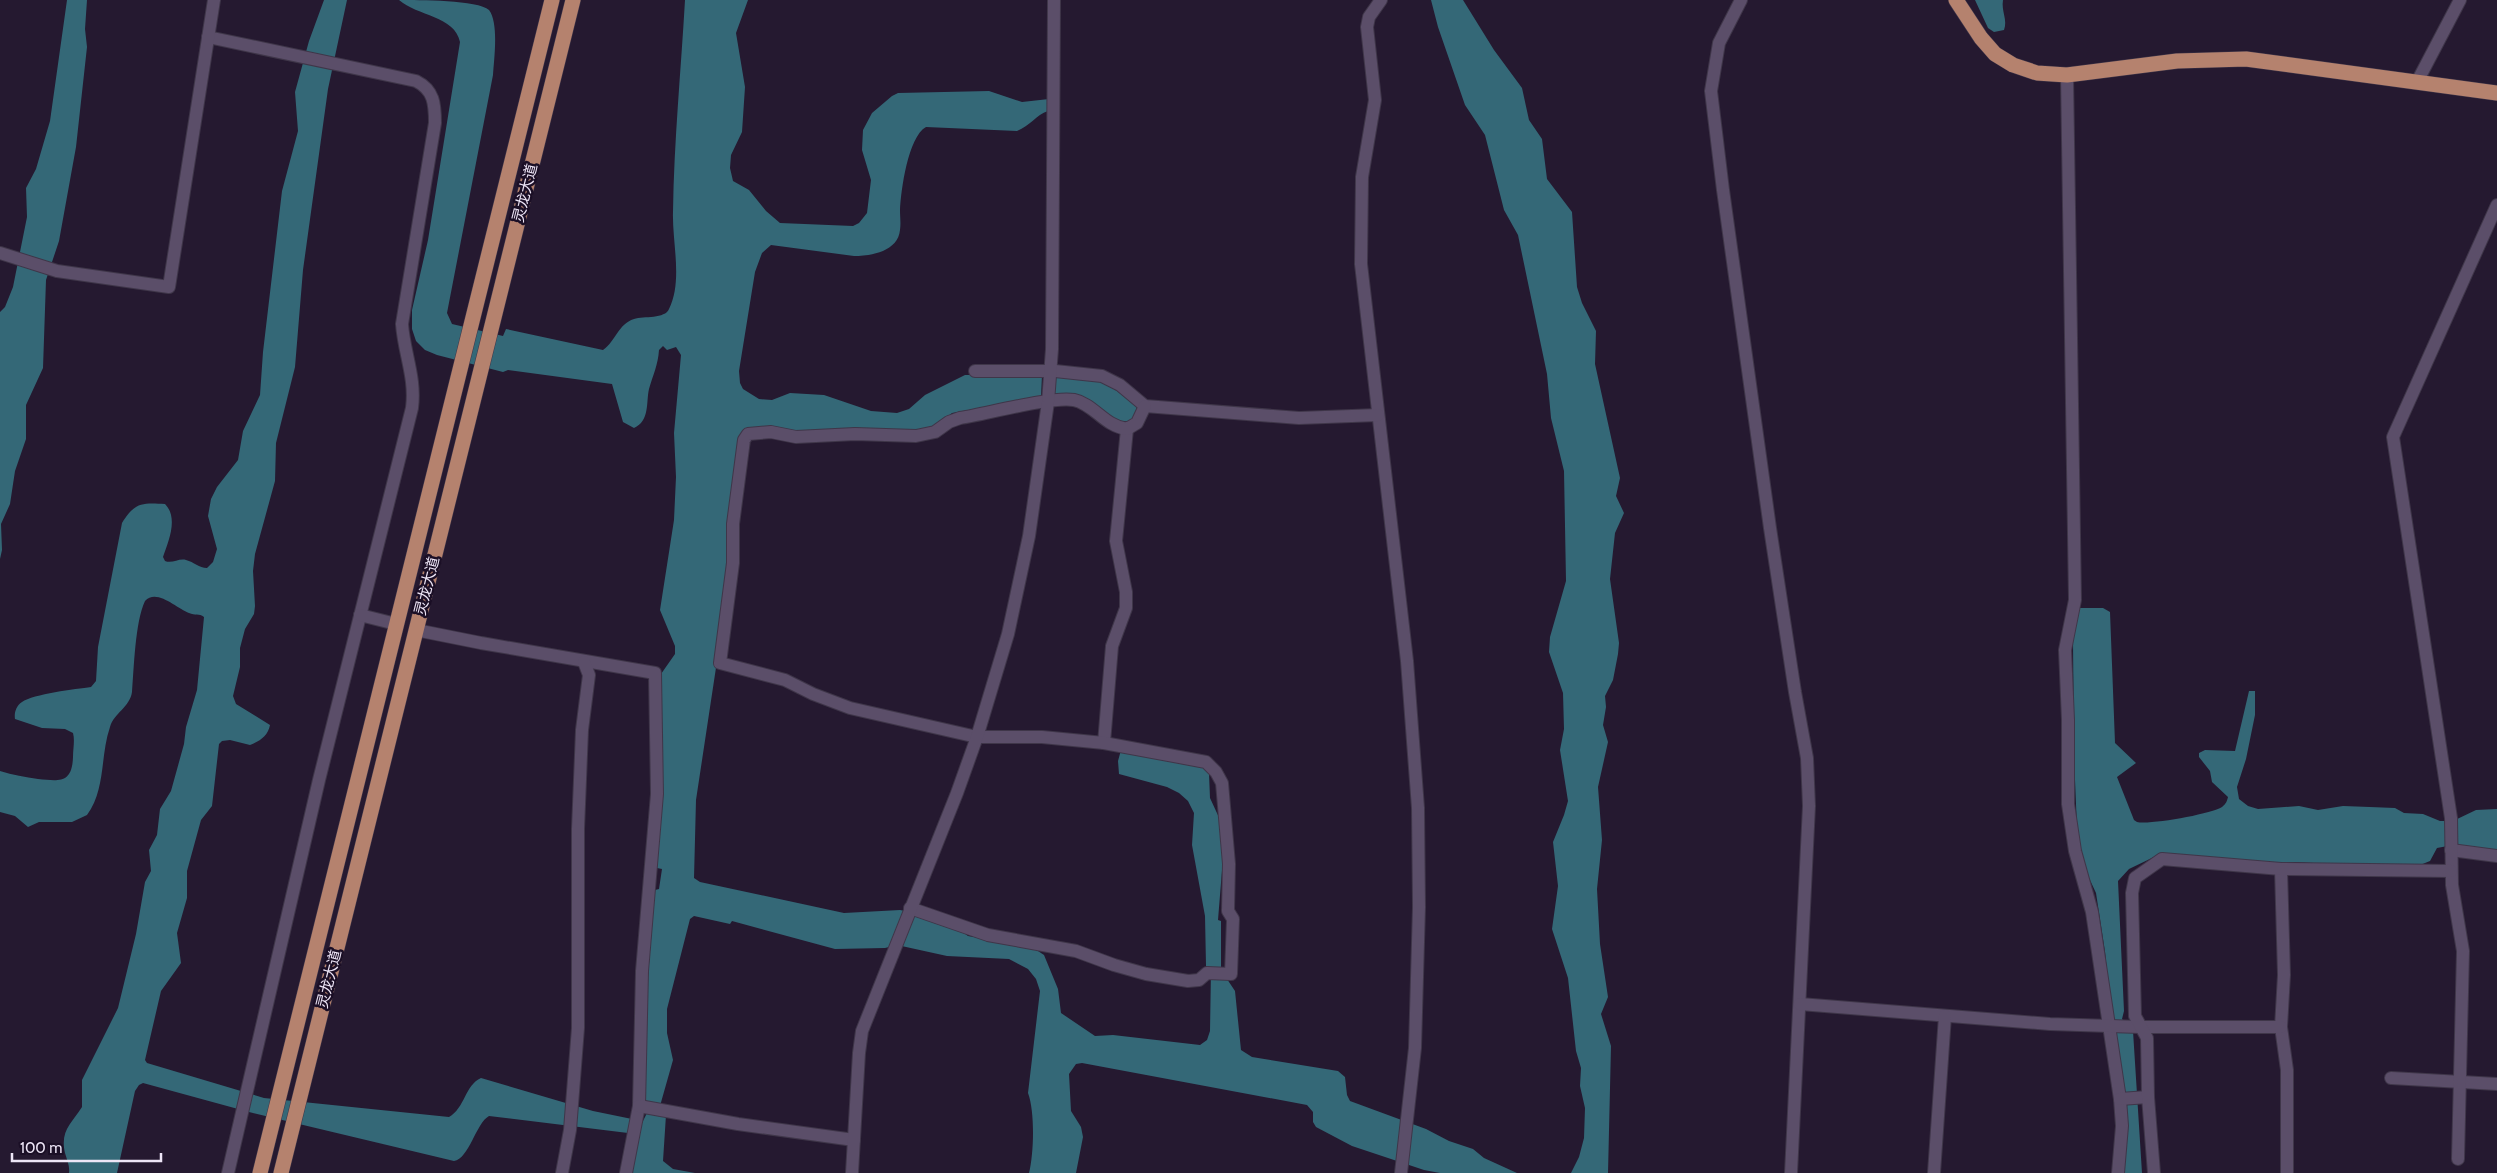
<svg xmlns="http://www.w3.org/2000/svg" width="2497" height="1173" viewBox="0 0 2497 1173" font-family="Cabin,'Noto Sans SC',sans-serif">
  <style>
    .water { fill: #346877 }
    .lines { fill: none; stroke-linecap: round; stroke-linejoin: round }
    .minor-casing { stroke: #3f3649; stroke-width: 14 }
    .major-casing { stroke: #3f3649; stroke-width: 16 }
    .minor { stroke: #5b4e69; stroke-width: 12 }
    .major { stroke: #b5826e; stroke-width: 15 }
    .labels { text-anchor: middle; stroke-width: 5; stroke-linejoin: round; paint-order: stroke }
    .street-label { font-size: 15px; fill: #eee6f7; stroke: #1b0f26 }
  </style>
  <rect width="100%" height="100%" fill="#251930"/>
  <!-- water -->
  <g class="water">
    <polygon points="67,0 87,0 85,29 87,47 76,147 59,241 46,280 43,368 26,405 26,439 15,471 10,504 1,524 2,550 0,559 0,312 5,307 13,287 27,217 26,188 36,169 50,121"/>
    <path d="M324,0H347L328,89L303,270L295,367L276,443L275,481L255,554L253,571L255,606L254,614L245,629L240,648V667L233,696L236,704L270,725C268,736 260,741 250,745L230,740L222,741L219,744L212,806L201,820L187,871V898L177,933L181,963L161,991L145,1060L147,1063L264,1098L449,1117C465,1108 465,1085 481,1078L593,1111L632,1119L628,1133L489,1116C476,1123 469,1159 454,1161L249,1112L143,1083L139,1085L135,1091L117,1173H69C70,1166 67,1160 65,1153C60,1131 71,1124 82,1107V1080L118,1008L136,934L145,882L151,871L149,850L157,835L160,809L171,791L184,744L186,727L197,690L204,617C199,613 195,616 189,613C177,609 157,588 145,601C135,622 134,669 132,692C130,707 114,713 110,727C100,756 106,789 87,815L72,822H39L28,827L15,816L0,812V771C13,775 25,777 38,779C59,781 72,784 73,757C73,749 75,740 73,733L65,729L42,728L15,719C14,713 16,706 22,702C33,694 76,689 91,687L96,681L98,647L122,523C135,502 142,503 165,504C179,518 168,542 163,557L165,561C172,564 179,558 186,560C194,562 199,568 207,568L213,562L217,549L208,516L211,499L217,487L238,460L243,431L260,395L263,352L282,191L298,131L295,92L309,41Z"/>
    <path d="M399,0C419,0 478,0 489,10C499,23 494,59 493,75L447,313L452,324L503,336L506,329L603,350C616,341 618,324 634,319C644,316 665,319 669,309C683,281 672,242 673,212C674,141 681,70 685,0H748L736,33L745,87L742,132L731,155L730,168L733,181L749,190L766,211L780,223L853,226L859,223L867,213L871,180L862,150L863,130L872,113L892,96L898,93L989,91L1022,102L1049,99L1048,111C1036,115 1030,126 1017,131L926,127C908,137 901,190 900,210C900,217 901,223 900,230C898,251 872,256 854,256L771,245L762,253L755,272L739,371L740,383L743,389L759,399L772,400L790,393L824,395L871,411L897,413L909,409L925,395L965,375H1042L1041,397L952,413L940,423L923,432L746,431L739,436L722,628L696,800L694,878L700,882L844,913L900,910L919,914L956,927L968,936L1032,947L1044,955L1058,989L1061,1013L1095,1036L1113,1035L1200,1045L1207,1040L1210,1031L1211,969L1206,966L1205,916L1192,845L1194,813L1188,801L1179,793L1167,787L1119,774L1118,761L1121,750L1203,765L1209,773L1210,798L1222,824L1223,858L1218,920L1221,921V970L1235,991L1241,1050L1252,1057L1338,1071L1345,1077L1347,1095L1350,1101L1426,1129L1449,1141L1473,1149L1484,1158L1517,1173H1440L1424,1170L1352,1146L1316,1127L1313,1122V1112L1307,1105L1082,1063L1076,1064L1069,1074L1071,1111L1081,1127L1083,1137L1076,1173H1029C1034,1153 1035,1112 1028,1093L1040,991L1036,979L1028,969L1009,959L947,956L897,945L885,948L835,949L732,921L730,924L694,916L690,919L667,1009V1033L673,1060L658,1113L666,1115L663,1161L673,1169L695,1173H631L639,1129L648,1111L645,1095V1013L655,890L659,889L662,869L652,867L661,674L675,654V646L660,610L674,520L676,477L674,433L681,355L676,347L667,350L663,346L659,350C658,365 653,375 649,389C646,402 650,421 634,428L623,422L612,384L508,370L503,372L437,355L425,350L416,341L412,329V310L428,240L460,42C455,16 417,16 399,0Z"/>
    <polygon points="1431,0 1463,0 1494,50 1522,88 1529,120 1542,139 1547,179 1572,212 1577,287 1582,303 1596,331 1595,364 1620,478 1616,496 1624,513 1615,533 1610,579 1619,643 1618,654 1613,680 1605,696 1606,707 1603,725 1608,742 1598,787 1602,840 1597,889 1600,944 1608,997 1601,1014 1611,1046 1608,1173 1571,1173 1579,1157 1584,1138 1585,1108 1580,1086 1581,1068 1576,1051 1568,978 1552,929 1558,886 1553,842 1564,815 1568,801 1560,750 1564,729 1563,693 1549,652 1550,637 1566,581 1564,471 1551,418 1547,374 1518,235 1504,210 1485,135 1465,105 1438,27"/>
    <path d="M1975,0H2003C2001,11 2008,20 2004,30L1994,32L1988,28Z"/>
    <path d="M1054,376C1099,379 1102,377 1137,407L1135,416L1131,421H1121L1054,397Z"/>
    <path d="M2079,608H2103L2110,612L2115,743L2136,763L2117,777L2134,820L2137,822C2150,825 2211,814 2222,807C2226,804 2227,801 2228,797L2212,782L2210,771L2199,757V753L2205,750L2235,751L2249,691H2255V715L2246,759L2237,787L2239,799L2248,806L2258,809L2299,806L2318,810L2343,806L2370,807L2395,808L2404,813L2423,814L2440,821H2453L2476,810L2497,809V850L2453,845L2437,848L2430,861L2420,865L2399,868L2296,862L2258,863L2156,856L2129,869L2118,881L2124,1011L2122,1019L2133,1031L2142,1173H2121L2112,1018L2105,952L2096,893L2084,867L2077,828L2074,756L2073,642Z"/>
  </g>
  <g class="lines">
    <!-- minor casing -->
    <g class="minor-casing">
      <g id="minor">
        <polyline points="1381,0 1369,17 1367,27 1375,100 1362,177 1361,264 1407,661 1418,808 1419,907 1415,1048 1401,1173"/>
        <polyline points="1741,0 1719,43 1711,91 1723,190 1770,528 1795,692 1807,758 1809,806 1791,1173"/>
        <path d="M208,37L416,81C434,90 435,104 435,123L402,324C404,353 416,378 412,408L319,780L228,1173"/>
        <polyline points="2067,75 2075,600 2065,650 2068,720 2068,804 2075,851 2092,912 2120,1099 2122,1126 2118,1173"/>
        <polyline points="2417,82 2460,0"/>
        <polyline points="0,253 57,271 169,287 214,0"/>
        <polyline points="975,371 1055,371 1102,376 1120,385 1145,406 1299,418 1378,415"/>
        <polyline points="360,615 396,624"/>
        <polyline points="416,630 481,643 655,673 657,794 642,971 639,1106 626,1173"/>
        <polyline points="1104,743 1112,646 1126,608 1126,592 1116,541 1127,429"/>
        <polyline points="2451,850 2497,856"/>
        <polyline points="2281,869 2284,975 2281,1027 2287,1070 2287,1172"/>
        <path d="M910,908L988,935L1076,951L1114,965L1146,974L1188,981L1199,980L1207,973L1231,974L1233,919L1228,911L1229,864L1222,783L1216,772L1206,762L1104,743L1042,737H977L850,708L813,694L785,680L720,663L733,563V524L744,440L748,434L771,432L796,437L855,434L916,436L935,432L949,422L960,418C986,414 1052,396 1074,400C1094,404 1104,426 1127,429L1137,423L1145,406"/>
        <polyline points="1800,1004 2050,1024 2140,1027 2281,1027"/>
        <polyline points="2391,1078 2497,1084"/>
        <polyline points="2120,1099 2148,1097"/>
        <polyline points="639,1106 738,1124 854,1140"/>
        <polyline points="2458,1159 2463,951 2452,885 2451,818 2393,437 2497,205"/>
        <polyline points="562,1173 570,1130 578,1028 578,829 582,730 589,675 584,662"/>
        <polyline points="852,1173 859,1053 862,1031 957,793 977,737 1008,634 1029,536 1048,402 1052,349 1054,0"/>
        <polyline points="1934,1173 1945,1016"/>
        <polyline points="2154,1173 2148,1097 2147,1038 2135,1016 2132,893 2135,878 2162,859 2281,869 2451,871"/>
      </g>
    </g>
    <!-- major casing -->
    <g class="major-casing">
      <g id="major">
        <polyline points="1956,0 1981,38 1995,54 2013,65 2037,73 2067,75 2177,61 2246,59 2497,93"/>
        <polyline points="260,1173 552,0"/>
        <polyline points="281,1173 573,0"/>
      </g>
    </g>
    <!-- minor -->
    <use href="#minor" class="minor"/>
    <!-- major -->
    <use href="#major" class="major"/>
  </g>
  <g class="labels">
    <!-- street labels -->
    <g class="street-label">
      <text transform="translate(525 193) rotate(-76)" y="5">灵龙大道</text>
      <text transform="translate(427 586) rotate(-76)" y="5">灵龙大道</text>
      <text transform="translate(329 979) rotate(-76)" y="5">灵龙大道</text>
    </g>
  </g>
  <!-- scale -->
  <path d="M12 1153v8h149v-8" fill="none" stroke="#eee6f7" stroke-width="2.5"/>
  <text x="20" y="1153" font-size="15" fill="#eee6f7" stroke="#1b0f26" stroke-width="4" paint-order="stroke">100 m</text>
</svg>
